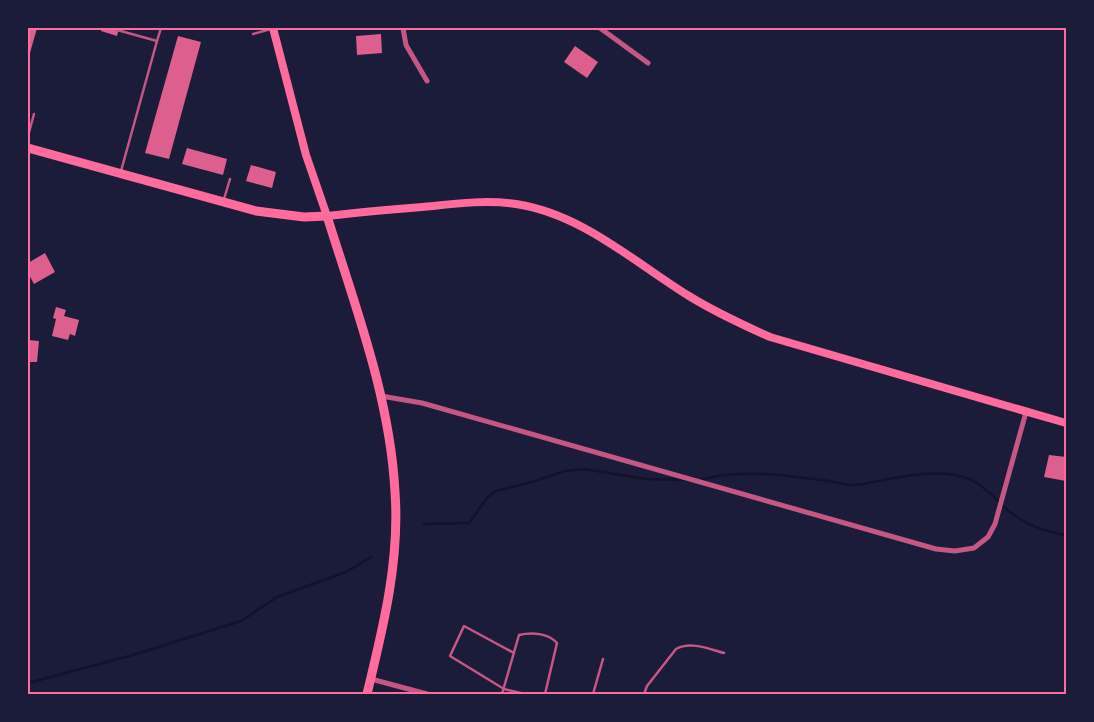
<svg xmlns="http://www.w3.org/2000/svg" width="1094" height="722" viewBox="0 0 1094 722" font-family="'Varela Round',sans-serif">
  <style>
    .lines { fill: none; stroke-linecap: round; stroke-linejoin: round }
    .stream { stroke: #12122b; stroke-width: 2.5 }
    .building { fill: #dd5f8e }
    .service { stroke: #c65784; stroke-width: 2.5 }
    .minor { stroke: #c65784; stroke-width: 5 }
    .secondary { stroke: #ff6b9d; stroke-width: 8 }
    .primary { stroke: #ff6b9d; stroke-width: 9 }
    .neatline { fill: none; stroke: #ff6b9d; stroke-width: 2 }
  </style>
  <rect width="100%" height="100%" fill="#1b1b3a"/>
  <g class="lines">
    <!-- stream -->
    <g class="stream">
      <path d="M701,480C737,469 784,475 821,480C832,481 844,485 855,485C864,485 875,481 884,480C909,475 939,470 963,477C984,482 997,503 1014,515C1030,527 1047,532 1066,535"/>
      <polyline points="424,524 469,523 487,498 496,491 535,481 565,471 584,469 646,479 685,480"/>
      <polyline points="28,683 133,655 241,621 277,597 346,572 371,557"/>
    </g>
  </g>
  <!-- building -->
  <g class="building">
    <polygon points="28,28 37,28 28,60"/>
    <polygon points="102,28 119,28 117,36 101,31"/>
    <polygon points="381,34 382,53 357,55 356,36"/>
    <polygon points="178,36 201,42 169,159 145,153"/>
    <polygon points="575,46 598,62 587,78 564,62"/>
    <polygon points="187,148 227,159 223,175 182,164"/>
    <polygon points="251,165 276,172 272,188 246,181"/>
    <polygon points="45,253 55,272 34,284 28,273 28,263"/>
    <polygon points="56,307 66,310 64,316 79,320 75,336 70,334 68,340 52,336 56,319 53,318"/>
    <polygon points="28,340 39,341 37,362 28,362"/>
    <polygon points="1049,455 1066,457 1066,481 1044,477"/>
  </g>
  <g class="lines">
    <!-- service -->
    <g class="service">
      <polyline points="110,28 157,41 121,171"/>
      <polyline points="253,34 271,29"/>
      <polyline points="157,41 161,28"/>
      <polyline points="28,136 34,114"/>
      <polyline points="224,199 230,179"/>
      <polyline points="514,653 464,626 450,656 504,689 525,694"/>
      <path d="M502,694L519,635C532,632 548,633 557,643L545,694"/>
      <polyline points="593,694 603,659"/>
      <path d="M644,694L647,686L676,649C691,641 709,649 724,653"/>
    </g>
    <!-- minor -->
    <g class="minor">
      <polyline points="403,28 406,45 427,81"/>
      <polyline points="600,28 648,63"/>
      <polyline points="381,396 422,403 936,549 955,551 974,548 988,537 995,524 1026,412"/>
      <polyline points="371,679 427,694"/>
    </g>
    <!-- secondary -->
    <path class="secondary" d="M273,28L306,155L327,216C362,212 397,209 433,206C460,203 489,200 516,204C582,214 634,262 689,296C715,312 743,325 770,337L1066,423"/>
    <!-- primary -->
    <path class="primary" d="M28,148L256,211L304,217L327,216C355,306 390,397 395,492C400,561 383,628 367,694"/>
  </g>
  <!-- border -->
  <rect width="1094" height="722" fill="none" stroke="#1b1b3a" stroke-width="58"/>
  <rect x="29" y="29" width="1036" height="664" class="neatline"/>
</svg>
